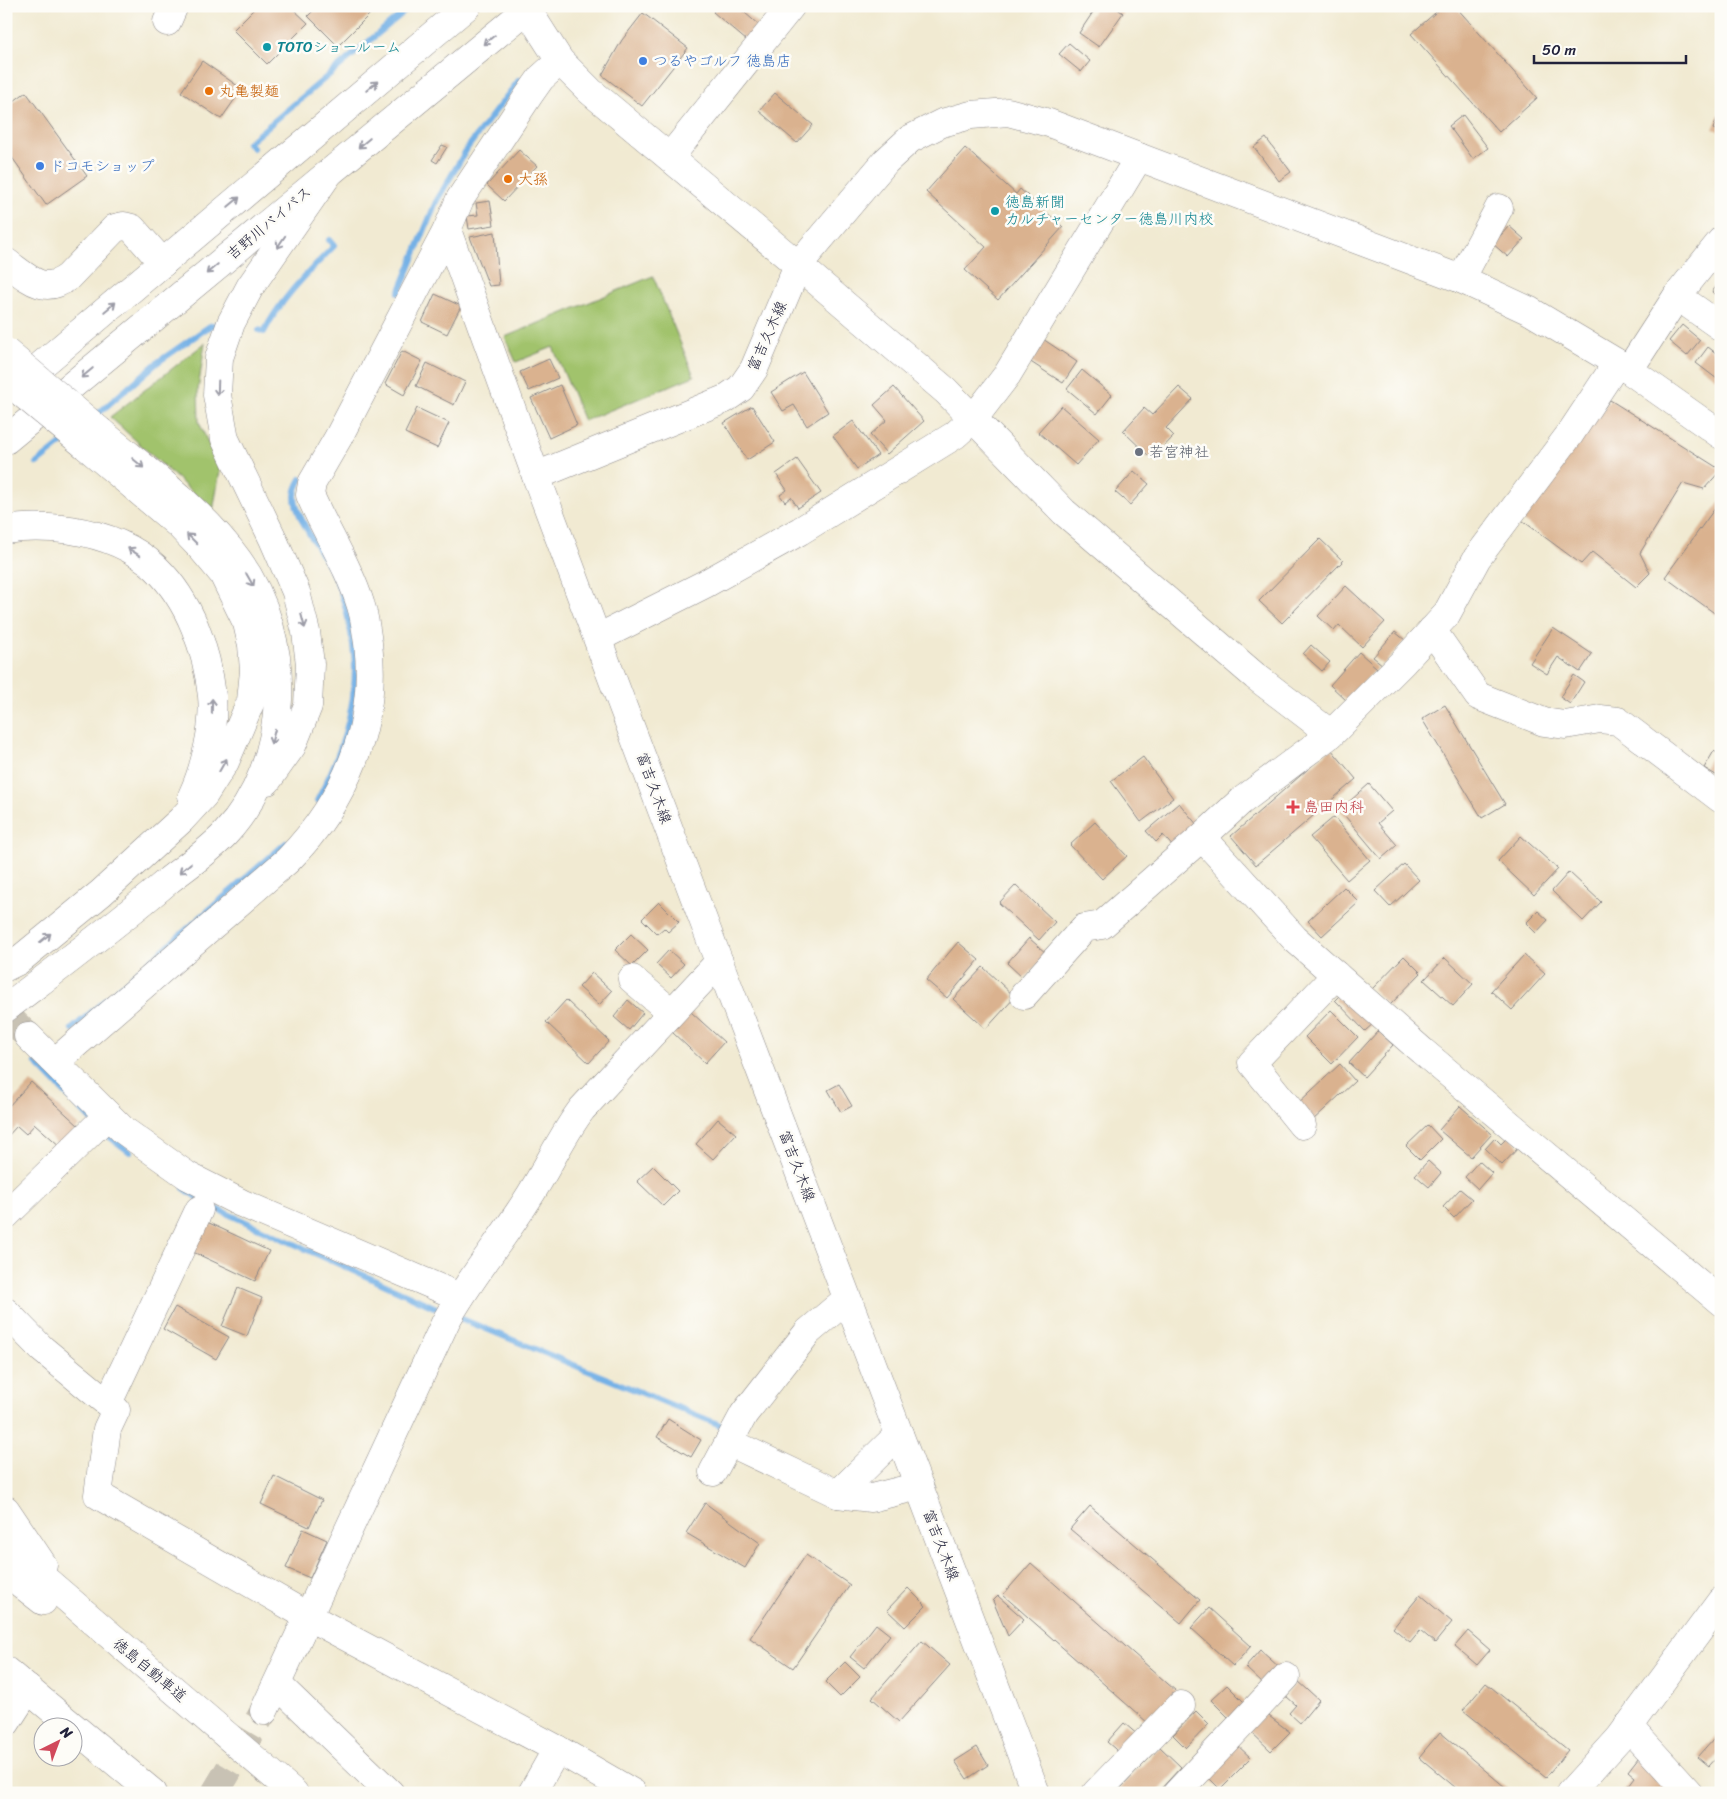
<svg xmlns="http://www.w3.org/2000/svg" width="1727" height="1799" viewBox="0 0 1727 1799" font-family="Sriracha,'Klee One',sans-serif">
  <style>
    .green { fill: #a1c36c; stroke: #627254 }
    .lines { fill: none; stroke-linecap: round; stroke-linejoin: round }
    .stream { stroke: #74b1e6; stroke-width: 6 }
    .building { fill: #dab28f }
    .minor-tunnel { stroke: #c8c2b4; stroke-width: 28; stroke-dasharray: 28 14; stroke-linecap: butt }
    .minor-casing { stroke: #8a8686; stroke-width: 29 }
    .major-casing { stroke: #8a8686; stroke-width: 29 }
    .highway-casing { stroke: #8a8686; stroke-width: 29 }
    .minor { stroke: #fff; stroke-width: 28 }
    .major { stroke: #fff; stroke-width: 28 }
    .highway { stroke: #fff; stroke-width: 28 }
    .highway-bridge-casing { stroke: #8a8686; stroke-width: 29; stroke-linecap: butt }
    .highway-bridge { stroke: #fff; stroke-width: 28 }
    .oneway { stroke: #9c9ca7 }
    .culture-dot { fill: #0f9aa8; stroke: #fdfcf7; stroke-width: 2 }
    .shop-dot { fill: #3f7fe0; stroke: #fdfcf7; stroke-width: 2 }
    .food-dot { fill: #e8710a; stroke: #fdfcf7; stroke-width: 2 }
    .worship-dot { fill: #6b7280; stroke: #fdfcf7; stroke-width: 2 }
    .health-dot { fill: #e0444e; stroke: #fdfcf7; stroke-width: 2 }
    .labels { text-anchor: middle; stroke-width: 5; stroke-linejoin: round; paint-order: stroke }
    .culture-label { font-size: 15px; fill: #0d838f; stroke: #fdfcf7; text-anchor: start }
    .shop-label { font-size: 15px; fill: #366cbe; stroke: #fdfcf7; text-anchor: start }
    .food-label { font-size: 15px; fill: #c56008; stroke: #fdfcf7; text-anchor: start }
    .street-label { font-size: 15px; fill: #22223b; stroke: #fdfcf7 }
    .worship-label { font-size: 15px; fill: #5b616d; stroke: #fdfcf7; text-anchor: start }
    .health-label { font-size: 15px; fill: #be3a42; stroke: #fdfcf7; text-anchor: start }
  </style>
  <rect width="100%" height="100%" fill="#fdfcf7"/>
  <filter id="ink" filterUnits="userSpaceOnUse"><feTurbulence type="fractalNoise" baseFrequency=".02" numOctaves="2"/><feDisplacementMap in="SourceGraphic" scale="10" xChannelSelector="R" yChannelSelector="G"/><feConvolveMatrix kernelMatrix="1 2 1 2 8 2 1 2 1" color-interpolation-filters="sRGB"/></filter>
  <filter id="wash" filterUnits="userSpaceOnUse"><feTurbulence type="fractalNoise" baseFrequency=".0096" numOctaves="4" result="noise"/><feDisplacementMap in="SourceGraphic" scale="20" xChannelSelector="R" yChannelSelector="G"/><feGaussianBlur stdDeviation="1.12" result="paint"/><feColorMatrix in="noise" values="0 0 0 0 0 0 0 0 0 0 0 0 0 0 0 0 0 1.4 0 .05"/><feComposite in="paint" operator="in"/></filter>
  <g filter="url(#wash)">
    <rect width="100%" height="100%" fill="#f1ead2"/>
    <!-- green -->
    <g class="green">
      <polygon points="653,276 694,376 584,421 553,347 516,362 505,337"/>
      <polygon points="205,343 198,390 199,422 220,471 213,511 110,417"/>
    </g>
    <g class="lines">
      <!-- stream -->
      <g class="stream">
        <polyline points="253,148 248,143 411,6"/>
        <polyline points="399,293 436,202 468,147 519,80"/>
        <path d="M259,330L264,332C281,298 308,273 334,246L329,240"/>
        <polyline points="94,417 158,362 210,326 216,325"/>
        <polyline points="37,463 67,439"/>
        <path d="M301,479C298,484 295,491 295,497C295,519 328,559 337,582C347,606 354,641 355,667C355,715 339,760 317,801"/>
        <polyline points="72,1029 286,843"/>
        <polyline points="36,1063 93,1122"/>
        <polyline points="102,1131 130,1152"/>
        <polyline points="184,1188 206,1204 443,1311"/>
        <polyline points="457,1317 730,1429"/>
      </g>
    </g>
    <g id="blocks">
      <!-- building -->
      <g class="building">
        <polygon points="257,6 290,6 308,23 267,64 233,30"/>
        <polygon points="318,6 378,6 338,46 308,16"/>
        <polygon points="718,6 737,6 760,26 747,41 713,12"/>
        <polygon points="1097,6 1114,6 1123,13 1099,47 1079,33"/>
        <polygon points="1443,6 1455,6 1537,98 1499,132 1411,34"/>
        <polygon points="643,13 688,48 642,106 602,75 622,40"/>
        <polygon points="1069,43 1090,61 1081,72 1059,54"/>
        <polygon points="202,61 242,89 221,119 181,92"/>
        <polygon points="26,92 87,176 46,205 6,149 6,107"/>
        <polygon points="775,93 813,125 797,143 759,111"/>
        <polygon points="1721,110 1721,132 1713,129"/>
        <polygon points="1463,115 1488,148 1473,159 1449,126"/>
        <polygon points="1266,138 1291,172 1279,181 1254,147"/>
        <polygon points="442,145 447,147 437,163 432,160"/>
        <polygon points="965,148 1016,194 1020,189 1063,227 998,300 965,270 986,247 926,192"/>
        <polygon points="519,150 537,166 504,201 487,185"/>
        <polygon points="490,201 494,225 469,229 467,216 478,215 476,203"/>
        <polygon points="1509,226 1524,239 1508,257 1493,244"/>
        <polygon points="495,232 499,285 489,286 470,237"/>
        <polygon points="1721,280 1721,298 1712,292"/>
        <polygon points="435,294 461,306 447,334 422,322"/>
        <polygon points="1682,325 1700,340 1687,356 1669,341"/>
        <polygon points="1040,337 1077,362 1063,383 1026,359"/>
        <polygon points="1708,347 1721,357 1721,375 1717,379 1696,363"/>
        <polygon points="402,351 422,361 404,395 385,384"/>
        <polygon points="549,359 558,378 529,391 520,372"/>
        <polygon points="427,363 465,382 454,405 416,386"/>
        <polygon points="1082,370 1112,395 1097,414 1067,389"/>
        <polygon points="803,372 828,412 807,426 794,405 783,411 771,392"/>
        <polygon points="560,385 577,425 549,438 531,398"/>
        <polygon points="894,387 924,421 887,454 870,435 887,420 874,405"/>
        <polygon points="1179,387 1193,399 1166,428 1174,436 1152,459 1123,431 1144,408 1152,415"/>
        <polygon points="1610,400 1721,470 1704,489 1683,483 1640,553 1650,573 1636,587 1592,552 1581,564 1519,518"/>
        <polygon points="752,406 775,442 747,460 724,423"/>
        <polygon points="1061,406 1099,439 1076,465 1038,432"/>
        <polygon points="417,408 449,423 437,448 405,433"/>
        <polygon points="853,421 878,455 857,469 833,436"/>
        <polygon points="797,459 821,493 798,508 791,497 785,502 780,495 787,490 776,474"/>
        <polygon points="1134,471 1149,484 1130,505 1115,492"/>
        <polygon points="1721,500 1721,610 1717,615 1665,577"/>
        <polygon points="1320,539 1343,561 1282,623 1259,601"/>
        <polygon points="1346,586 1385,622 1362,647 1339,625 1334,631 1318,616"/>
        <polygon points="1553,628 1592,654 1580,672 1558,657 1547,674 1530,663"/>
        <polygon points="1395,632 1405,640 1383,665 1373,657"/>
        <polygon points="1311,645 1330,662 1322,671 1303,654"/>
        <polygon points="1359,652 1377,668 1347,701 1330,685"/>
        <polygon points="1574,675 1584,682 1570,704 1560,697"/>
        <polygon points="1445,705 1505,804 1482,818 1422,719"/>
        <polygon points="1331,749 1356,779 1256,865 1231,836"/>
        <polygon points="1714,751 1721,755 1721,778 1704,768"/>
        <polygon points="1143,757 1173,798 1141,822 1111,781"/>
        <polygon points="1369,784 1392,811 1378,823 1397,845 1381,859 1340,810"/>
        <polygon points="1179,803 1198,826 1173,847 1163,835 1156,842 1146,831"/>
        <polygon points="1334,817 1370,860 1347,880 1310,837"/>
        <polygon points="1095,822 1127,856 1102,879 1070,845"/>
        <polygon points="1521,836 1558,869 1534,895 1498,861"/>
        <polygon points="1404,864 1419,880 1390,907 1375,891"/>
        <polygon points="1569,872 1601,902 1583,921 1552,891"/>
        <polygon points="1016,885 1055,922 1039,940 999,903"/>
        <polygon points="1344,887 1359,902 1322,936 1308,921"/>
        <polygon points="659,902 679,922 668,932 664,928 657,934 642,919"/>
        <polygon points="1538,911 1548,920 1536,933 1526,923"/>
        <polygon points="631,934 648,950 632,966 615,950"/>
        <polygon points="1029,938 1047,954 1024,979 1007,963"/>
        <polygon points="958,942 979,960 947,998 926,980"/>
        <polygon points="669,950 684,964 671,978 656,964"/>
        <polygon points="1524,955 1545,974 1512,1010 1491,991"/>
        <polygon points="1404,956 1421,973 1389,1006 1372,989"/>
        <polygon points="1445,958 1473,984 1453,1006 1424,980"/>
        <polygon points="983,967 1015,997 986,1029 953,999"/>
        <polygon points="592,973 612,991 599,1005 579,987"/>
        <polygon points="1345,990 1375,1022 1365,1031 1335,1000"/>
        <polygon points="566,1000 609,1041 589,1063 546,1022"/>
        <polygon points="628,1000 643,1013 629,1030 614,1017"/>
        <polygon points="1331,1010 1358,1037 1332,1064 1305,1037"/>
        <polygon points="691,1012 724,1042 705,1063 672,1032"/>
        <polygon points="1378,1031 1393,1045 1364,1077 1349,1063"/>
        <polygon points="1340,1064 1355,1081 1311,1122 1295,1106"/>
        <polygon points="31,1082 79,1126 61,1147 35,1124 26,1134 17,1126 6,1138 6,1109"/>
        <polygon points="839,1084 852,1106 841,1112 828,1090"/>
        <polygon points="1460,1106 1492,1134 1471,1157 1439,1130"/>
        <polygon points="718,1119 736,1134 713,1159 696,1144"/>
        <polygon points="1428,1125 1441,1139 1420,1160 1406,1146"/>
        <polygon points="1509,1136 1520,1146 1502,1165 1485,1149 1495,1138 1501,1144"/>
        <polygon points="1428,1161 1441,1173 1429,1187 1415,1175"/>
        <polygon points="1479,1161 1492,1173 1478,1189 1465,1177"/>
        <polygon points="653,1166 678,1191 663,1206 637,1181"/>
        <polygon points="1460,1189 1472,1199 1454,1218 1443,1207"/>
        <polygon points="207,1222 269,1251 255,1281 193,1252"/>
        <polygon points="238,1288 262,1298 247,1336 222,1326"/>
        <polygon points="175,1307 229,1337 216,1359 163,1329"/>
        <polygon points="668,1419 701,1440 691,1457 657,1437"/>
        <polygon points="274,1476 322,1500 309,1527 261,1504"/>
        <polygon points="705,1503 760,1543 745,1568 686,1533"/>
        <polygon points="1090,1506 1200,1600 1181,1623 1070,1529"/>
        <polygon points="303,1529 327,1540 310,1578 286,1568"/>
        <polygon points="806,1555 850,1585 793,1668 750,1638"/>
        <polygon points="1031,1563 1176,1691 1148,1723 1003,1595"/>
        <polygon points="908,1588 926,1606 905,1627 887,1610"/>
        <polygon points="1420,1595 1452,1622 1435,1643 1420,1630 1410,1642 1393,1628"/>
        <polygon points="998,1596 1024,1619 1008,1636 993,1601"/>
        <polygon points="1209,1608 1251,1646 1233,1666 1191,1628"/>
        <polygon points="876,1624 890,1635 864,1668 850,1657"/>
        <polygon points="1468,1631 1490,1650 1477,1665 1455,1646"/>
        <polygon points="922,1641 950,1665 899,1722 872,1698"/>
        <polygon points="1260,1650 1280,1668 1264,1685 1245,1667"/>
        <polygon points="845,1662 860,1677 840,1697 825,1682"/>
        <polygon points="1298,1681 1319,1700 1300,1723 1289,1713 1296,1705 1286,1696"/>
        <polygon points="1486,1683 1568,1750 1546,1777 1463,1710"/>
        <polygon points="1227,1685 1245,1703 1230,1719 1211,1700"/>
        <polygon points="1196,1711 1209,1724 1186,1748 1173,1735"/>
        <polygon points="1265,1713 1290,1732 1271,1751 1249,1730"/>
        <polygon points="1124,1723 1139,1736 1122,1755 1107,1742"/>
        <polygon points="1721,1731 1721,1753 1709,1766 1698,1757"/>
        <polygon points="1440,1732 1512,1793 1462,1793 1419,1757"/>
        <polygon points="1236,1744 1251,1758 1220,1789 1206,1775"/>
        <polygon points="977,1747 988,1765 967,1779 955,1761"/>
        <polygon points="1160,1747 1181,1767 1157,1793 1116,1793"/>
        <polygon points="1642,1753 1677,1793 1623,1793 1635,1777 1628,1771"/>
      </g>
    </g>
  </g>
  <g filter="url(#ink)">
    <use href="#blocks" fill-opacity="0" stroke="#8a8686" stroke-width="1"/>
    <g class="lines">
      <!-- minor-tunnel -->
      <g class="minor-tunnel">
        <polyline points="6,1015 28,1036"/>
        <polyline points="215,1793 264,1711"/>
      </g>
      <!-- minor casing -->
      <g class="minor-casing">
        <g id="minor">
          <polyline points="167,22 174,6"/>
          <polyline points="670,157 791,6"/>
          <polyline points="447,230 536,476"/>
          <path d="M6,262C27,277 43,296 68,277L115,228L124,226L132,228L163,263"/>
          <polyline points="1461,279 1499,208"/>
          <polyline points="1677,296 1721,327"/>
          <polyline points="1617,363 1570,434 1477,558 1446,615 1403,662 1331,734 1240,802 1202,837 1295,939 1422,1051 1721,1302"/>
          <polyline points="1629,370 1677,296 1721,241"/>
          <polyline points="1432,630 1478,696 1544,722 1565,725 1600,719 1618,721 1721,799"/>
          <polyline points="598,638 705,584 800,531 955,435 974,418 1007,375 1139,157"/>
          <polyline points="1331,734 1255,676 1064,512 946,391 798,265 886,161 910,139 942,123 971,115 1008,112 1049,123 1461,279 1530,311 1629,370 1721,435"/>
          <polyline points="632,979 671,1012"/>
          <polyline points="1024,995 1084,928 1102,925 1202,837"/>
          <polyline points="28,1036 123,1130 188,1176 241,1203 460,1297"/>
          <path d="M55,1062L288,860C345,802 378,725 368,643C366,631 365,618 361,606C349,567 326,532 310,495L312,483L338,438L447,230L460,199L529,95L541,78L560,61"/>
          <polyline points="1302,1125 1252,1063 1336,975"/>
          <polyline points="6,1215 107,1116"/>
          <polyline points="6,1312 42,1349 116,1410 107,1429 98,1495 309,1617 557,1749 633,1793"/>
          <polyline points="108,1403 199,1210"/>
          <polyline points="729,1442 838,1494 899,1434"/>
          <polyline points="713,1472 744,1414 808,1332 847,1299"/>
          <polyline points="838,1494 871,1498 919,1486"/>
          <polyline points="6,1671 153,1793"/>
          <polyline points="277,1684 390,1793"/>
          <path d="M264,1711L446,1321C472,1274 508,1233 535,1187C551,1161 563,1134 582,1109L719,962"/>
          <polyline points="6,1723 28,1689"/>
          <polyline points="1628,1726 1689,1793"/>
          <polyline points="532,1793 557,1749"/>
          <polyline points="1096,1793 1181,1705"/>
          <polyline points="1177,1793 1286,1677"/>
          <polyline points="1570,1793 1619,1739 1721,1601"/>
        </g>
      </g>
      <!-- major casing -->
      <g class="major-casing">
        <polyline id="major" points="525,6 560,61 590,91 798,265 754,369 741,388 725,399 536,476 719,962 1036,1793"/>
      </g>
      <!-- highway casing -->
      <g class="highway-casing">
        <g id="highway">
          <polyline points="13,389 467,6"/>
          <polyline points="6,440 531,6"/>
          <path d="M6,530C28,526 49,527 71,530C102,535 133,546 156,568C190,601 207,650 212,696C215,726 205,768 192,796"/>
          <polyline points="267,781 292,746 308,706 310,664 306,632 296,592 273,539 225,439 217,395 219,358 231,323 250,287 329,173"/>
          <polyline points="6,967 18,961 101,893 181,820 204,795 225,762 251,701 254,671 252,645 247,623 223,574 203,550 179,525 86,446"/>
          <path d="M6,1008C61,966 116,925 169,880C187,866 209,851 225,834C292,762 295,639 238,560C202,510 148,472 101,432"/>
          <polyline points="6,1510 43,1565"/>
          <polyline points="6,1546 294,1793"/>
          <polyline points="6,1572 43,1601"/>
        </g>
      </g>
      <!-- minor -->
      <use href="#minor" class="minor"/>
      <!-- major -->
      <use href="#major" class="major"/>
      <!-- highway -->
      <use href="#highway" class="highway"/>
      <!-- highway-bridge casing -->
      <g class="highway-bridge-casing">
        <g id="highway-bridge">
          <polyline points="6,352 101,432"/>
          <polyline points="6,380 86,446"/>
        </g>
      </g>
      <!-- highway-bridge -->
      <use href="#highway-bridge" class="highway-bridge"/>
    </g>
    <!-- one-way arrows -->
    <defs><path id="oneway-shaft" d="M-6 0H5M1.5-3L5.5 0L1.5 3" fill="none" stroke-width="1.6" stroke-linecap="round" stroke-linejoin="round" transform="scale(1.25)"/></defs>
    <g class="oneway">
      <use href="#oneway-shaft" transform="translate(489 40) rotate(141)"/>
      <use href="#oneway-shaft" transform="translate(372 86) rotate(-40)"/>
      <use href="#oneway-shaft" transform="translate(364 143) rotate(140)"/>
      <use href="#oneway-shaft" transform="translate(234 202) rotate(-40)"/>
      <use href="#oneway-shaft" transform="translate(281 242) rotate(124)"/>
      <use href="#oneway-shaft" transform="translate(212 269) rotate(140)"/>
      <use href="#oneway-shaft" transform="translate(110 307) rotate(-40)"/>
      <use href="#oneway-shaft" transform="translate(87 373) rotate(140)"/>
      <use href="#oneway-shaft" transform="translate(218 388) rotate(92)"/>
      <use href="#oneway-shaft" transform="translate(138 463) rotate(40)"/>
      <use href="#oneway-shaft" transform="translate(192 539) rotate(-135)"/>
      <use href="#oneway-shaft" transform="translate(134 552) rotate(-147)"/>
      <use href="#oneway-shaft" transform="translate(250 580) rotate(60)"/>
      <use href="#oneway-shaft" transform="translate(303 621) rotate(75)"/>
      <use href="#oneway-shaft" transform="translate(212 706) rotate(-89)"/>
      <use href="#oneway-shaft" transform="translate(273 737) rotate(105)"/>
      <use href="#oneway-shaft" transform="translate(223 765) rotate(-60)"/>
      <use href="#oneway-shaft" transform="translate(185 868) rotate(140)"/>
      <use href="#oneway-shaft" transform="translate(45 938) rotate(-39)"/>
    </g>
  </g>
  <!-- markers -->
  <g class="culture-dot">
    <circle cx="267" cy="47" r="5"/>
    <circle cx="995" cy="211" r="5"/>
  </g>
  <g class="shop-dot">
    <circle cx="643" cy="61" r="5"/>
    <circle cx="40" cy="166" r="5"/>
  </g>
  <g class="food-dot">
    <circle cx="209" cy="91" r="5"/>
    <circle cx="508" cy="179" r="5"/>
  </g>
  <circle class="worship-dot" cx="1139" cy="452" r="5"/>
  <path class="health-dot" d="M1290.5 799.5h5v5h5v5h-5v5h-5v-5h-5v-5h5z"/>
  <g class="labels">
    <!-- culture labels -->
    <g class="culture-label">
      <text x="277" y="52">TOTOショールーム</text>
      <text x="1005" y="207">徳島新聞<tspan x="1005" dy="17">カルチャーセンター徳島川内校</tspan></text>
    </g>
    <!-- shop labels -->
    <g class="shop-label">
      <text x="653" y="66">つるやゴルフ 徳島店</text>
      <text x="50" y="171">ドコモショップ</text>
    </g>
    <!-- food labels -->
    <g class="food-label">
      <text x="219" y="96">丸亀製麺</text>
      <text x="518" y="184">大孫</text>
    </g>
    <!-- street labels -->
    <g class="street-label">
      <text transform="translate(269 223) rotate(-40)" y="5">吉野川バイパス</text>
      <text transform="translate(767 336) rotate(-66)" y="5">富吉久木線</text>
      <text transform="translate(654 788) rotate(70)" y="5">富吉久木線</text>
      <text transform="translate(797 1166) rotate(69)" y="5">富吉久木線</text>
      <text transform="translate(941 1545) rotate(69)" y="5">富吉久木線</text>
      <text transform="translate(150 1670) rotate(40)" y="5">徳島自動車道</text>
    </g>
    <!-- worship labels -->
    <g class="worship-label">
      <text x="1149" y="457">若宮神社</text>
    </g>
    <!-- health labels -->
    <g class="health-label">
      <text x="1304" y="812">島田内科</text>
    </g>
  </g>
  <!-- margin -->
  <rect width="1727" height="1799" fill="none" stroke="#fdfcf7" stroke-width="25"/>
  <!-- north arrow -->
  <g transform="translate(58 1742) rotate(42)"><circle r="24" fill="#fdfcf7" stroke="#a5a5ac"/>
  <path d="M0-4L9 19L0 12L-9 19Z" fill="#d1495b"/>
  <text y="-8" font-size="14" font-weight="bold" text-anchor="middle" fill="#22223b">N</text>
  </g>
  <!-- scale -->
  <path d="M1534 55v8h152v-8" fill="none" stroke="#22223b" stroke-width="2.5"/>
  <text x="1542" y="55" font-size="15" fill="#22223b" stroke="#fdfcf7" stroke-width="4" paint-order="stroke">50 m</text>
</svg>
